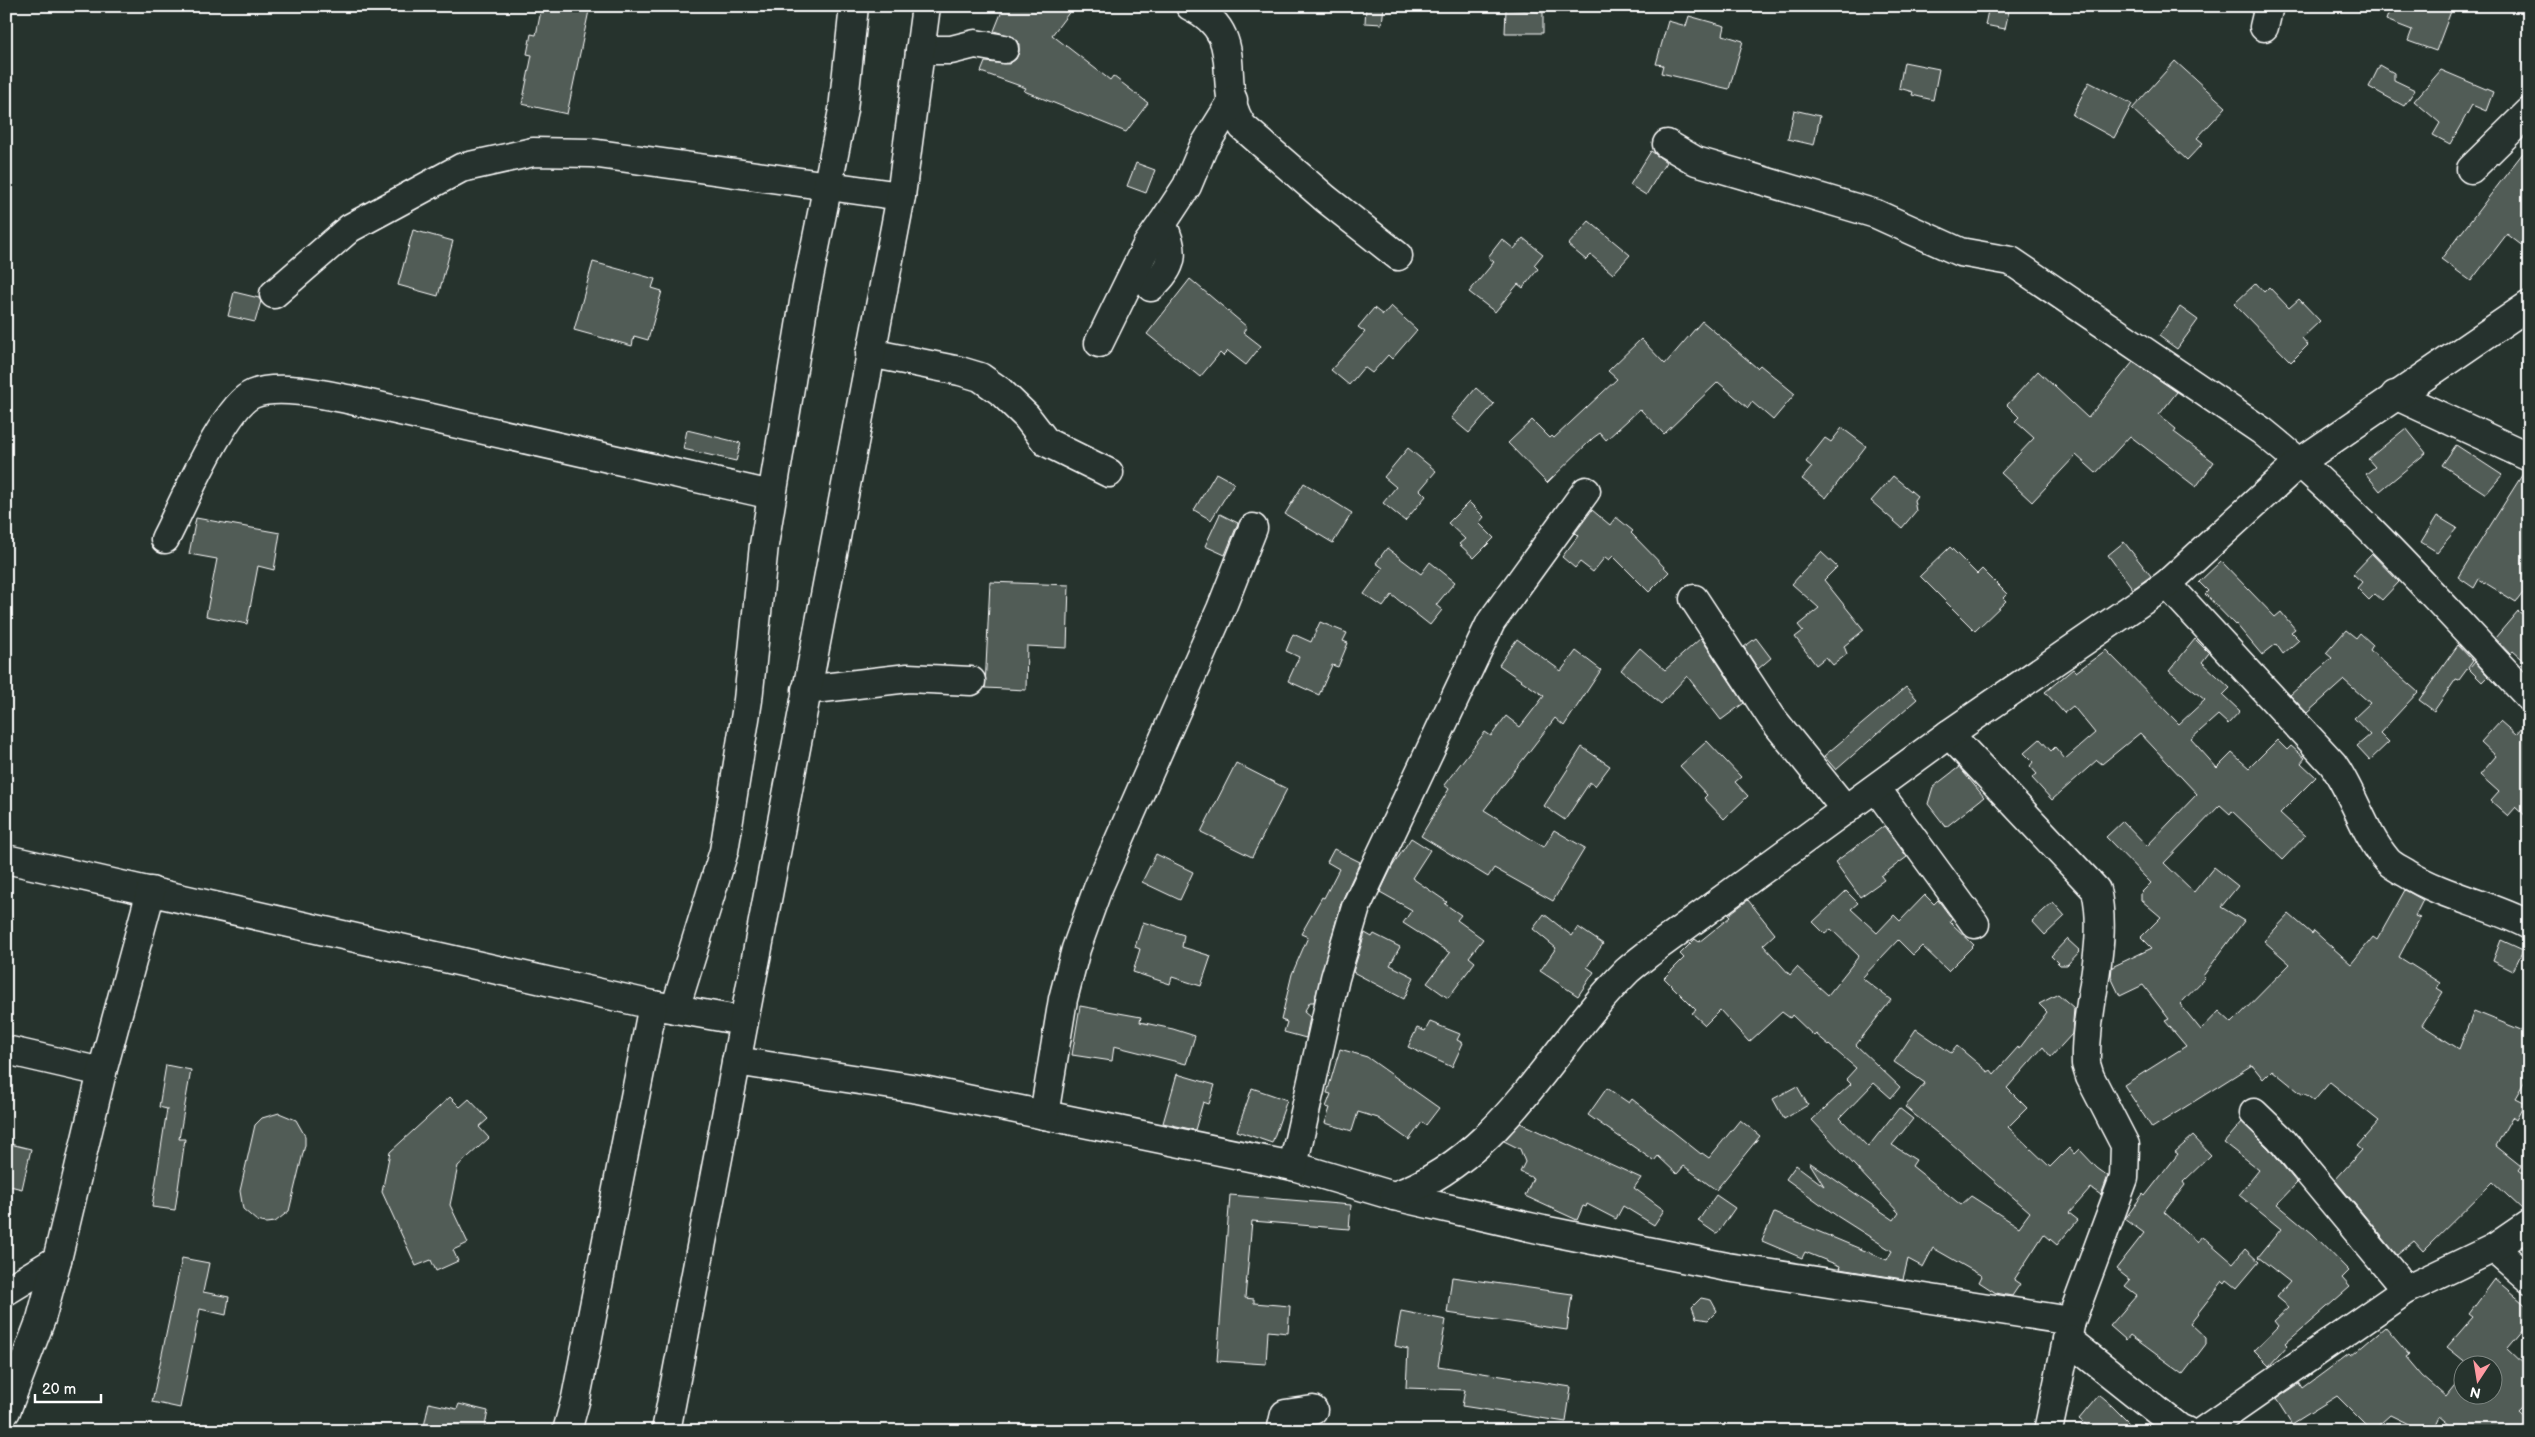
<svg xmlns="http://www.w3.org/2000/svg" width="2535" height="1437" viewBox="0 0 2535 1437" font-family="'Balsamiq Sans',sans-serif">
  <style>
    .building { fill: #515c57; stroke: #fff }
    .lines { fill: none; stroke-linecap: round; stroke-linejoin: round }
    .minor-casing { stroke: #fff; stroke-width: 31 }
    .highway-casing { stroke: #fff; stroke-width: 31 }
    .minor { stroke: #26332d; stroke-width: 28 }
    .highway { stroke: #26332d; stroke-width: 28 }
  </style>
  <rect width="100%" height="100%" fill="#26332d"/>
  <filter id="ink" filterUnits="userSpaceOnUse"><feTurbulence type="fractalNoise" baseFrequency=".02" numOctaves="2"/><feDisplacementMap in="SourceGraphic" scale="10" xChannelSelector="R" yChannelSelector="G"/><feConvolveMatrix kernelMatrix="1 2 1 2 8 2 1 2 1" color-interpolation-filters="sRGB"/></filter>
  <g filter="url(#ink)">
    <!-- building -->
    <g class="building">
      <polygon points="542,6 590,6 567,114 522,104 532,55 527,54 531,34 536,35"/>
      <polygon points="1004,6 1074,6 1052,35 1110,80 1113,76 1148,103 1126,132 1024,91 1026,88 981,72 985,62 1009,64 1016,59 1019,52 1019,44 1014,37 994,31"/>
      <polygon points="1366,6 1384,6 1382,24 1365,23"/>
      <polygon points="1989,6 2010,6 2005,29 1985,25"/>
      <polygon points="2391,6 2453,6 2436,51 2408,41 2412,30 2386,20"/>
      <polygon points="1506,9 1543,12 1543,33 1505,33"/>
      <polygon points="1689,16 1725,26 1723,35 1743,41 1729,89 1661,73 1663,65 1656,64 1668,21 1686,26"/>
      <polygon points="2175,61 2226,107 2197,138 2203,143 2187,160 2132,109"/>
      <polygon points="1904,62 1939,69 1933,100 1912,95 1913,92 1899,88"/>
      <polygon points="2380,65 2394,73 2394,80 2415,90 2404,106 2369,87"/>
      <polygon points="2441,70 2493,92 2486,111 2472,105 2450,144 2433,135 2440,123 2414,101"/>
      <polygon points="2089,82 2132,104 2114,138 2072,115"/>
      <polygon points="1794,110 1820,116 1814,145 1788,139"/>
      <polygon points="2529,145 2529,251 2507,234 2471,281 2441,259"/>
      <polygon points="1651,151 1666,162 1646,195 1630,185"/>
      <polygon points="1136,163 1155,170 1146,193 1127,186"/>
      <polygon points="1589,221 1630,255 1613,274 1591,255 1586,260 1568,245"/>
      <polygon points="413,230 453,241 438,296 398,285"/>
      <polygon points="1523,238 1543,254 1534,265 1538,269 1523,288 1518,284 1495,312 1469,292 1494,262 1488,257 1502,239 1514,249"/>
      <polygon points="593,262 655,279 652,288 662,291 648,340 634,336 632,346 574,330"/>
      <polygon points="1190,279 1247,327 1243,332 1261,346 1246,365 1228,351 1223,356 1220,353 1200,377 1147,334"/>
      <polygon points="2256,283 2264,292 2269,287 2289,308 2299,299 2320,321 2302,338 2308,345 2291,362 2234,304"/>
      <polygon points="234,292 259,298 261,301 255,322 228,316"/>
      <polygon points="1391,306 1417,330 1392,359 1388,355 1372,373 1364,367 1349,385 1331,370 1365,332 1358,327 1374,308 1383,315"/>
      <polygon points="2180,307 2198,320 2177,349 2159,336"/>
      <polygon points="1702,321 1757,368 1760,365 1795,394 1773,420 1752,402 1748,408 1718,382 1664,434 1640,409 1606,440 1600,433 1593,438 1547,483 1508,443 1532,420 1550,438 1552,436 1554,438 1617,379 1608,371 1641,339 1665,364"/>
      <polygon points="2133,362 2177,392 2159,415 2176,429 2174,432 2214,462 2196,487 2130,436 2096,473 2076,455 2032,502 2001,473 2034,438 2015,421 2019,417 2007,405 2038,371 2088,418"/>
      <polygon points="1476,388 1494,404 1469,433 1451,418"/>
      <polygon points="1842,428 1866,446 1826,498 1802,479 1812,467 1806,462 1825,438 1831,442"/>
      <polygon points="2406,428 2426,453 2380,491 2366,474 2375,467 2368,459"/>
      <polygon points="687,430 741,443 736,461 683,449"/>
      <polygon points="2456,445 2502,475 2486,494 2442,465"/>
      <polygon points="1408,448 1436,471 1420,490 1426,496 1405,521 1383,503 1396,487 1384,477"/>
      <polygon points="2524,472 2529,472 2529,585 2516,602 2479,579 2474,588 2458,577"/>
      <polygon points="1216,473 1234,483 1211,520 1194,510"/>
      <polygon points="1893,476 1917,496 1914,500 1916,511 1902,528 1871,501"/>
      <polygon points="1304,483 1352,513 1333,543 1285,514"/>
      <polygon points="1469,502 1484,517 1479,523 1494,538 1474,558 1459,544 1465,539 1448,523"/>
      <polygon points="1592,510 1610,525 1616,517 1633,531 1631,533 1669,572 1649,592 1613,556 1609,560 1605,557 1593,572 1580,562 1575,568 1562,557 1578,536 1575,533"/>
      <polygon points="1220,514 1238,523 1225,555 1205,546"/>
      <polygon points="2437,516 2457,528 2437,552 2421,542"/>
      <polygon points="196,518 280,533 274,570 258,566 247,624 206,616 217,559 189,554"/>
      <polygon points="2124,542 2151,576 2133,589 2108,555"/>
      <polygon points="1950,547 1977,574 1982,569 2007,594 2003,598 2006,601 1975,631 1920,576"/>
      <polygon points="1387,548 1421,574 1430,562 1455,582 1436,605 1442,610 1430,625 1392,595 1383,607 1364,594 1383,568 1376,563"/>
      <polygon points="1821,552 1837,567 1824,580 1864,630 1844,646 1847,654 1833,665 1826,657 1816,665 1795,637 1803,631 1798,625 1819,608 1792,584"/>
      <polygon points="2372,554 2399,582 2382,600 2375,594 2369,600 2357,588 2362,582 2353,574"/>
      <polygon points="2221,561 2275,617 2281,612 2295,629 2291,632 2299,640 2283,654 2276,644 2262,655 2236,624 2235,625 2205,594 2208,591 2199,582"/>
      <polygon points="990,582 1069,585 1067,648 1027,646 1026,690 985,688"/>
      <polygon points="2518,611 2529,619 2529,665 2513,651 2510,654 2495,638"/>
      <polygon points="1320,622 1347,633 1343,641 1348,643 1338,667 1332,665 1319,695 1288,681 1299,657 1286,651 1293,634 1311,642"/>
      <polygon points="2346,630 2356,638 2360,633 2373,645 2370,650 2418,692 2380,733 2389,742 2370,760 2357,746 2370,735 2354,718 2370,703 2344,680 2307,713 2290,695 2332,658 2326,653"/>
      <polygon points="1701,638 1744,703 1721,720 1687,676 1661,704 1621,670 1640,648 1665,670"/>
      <polygon points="1756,638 1771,658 1758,669 1744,647"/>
      <polygon points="1517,639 1561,671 1576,651 1601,670 1564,726 1555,718 1484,810 1544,847 1554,830 1585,848 1553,901 1494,868 1488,877 1421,836 1449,789 1444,785 1485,732 1491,736 1506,716 1520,727 1544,696 1499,665"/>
      <polygon points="2195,639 2209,653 2202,662 2230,688 2223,695 2240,711 2228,724 2218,715 2191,739 2217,768 2232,753 2249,768 2277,740 2287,750 2291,746 2305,758 2301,763 2316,777 2280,813 2305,836 2283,859 2232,811 2230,814 2220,805 2164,863 2194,892 2214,867 2238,886 2221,907 2244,921 2203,976 2205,978 2180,1004 2201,1030 2219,1011 2232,1023 2290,964 2264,941 2289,914 2312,934 2314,931 2351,964 2373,937 2377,940 2405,890 2423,900 2415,916 2420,918 2399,957 2440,983 2437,988 2443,992 2422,1025 2459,1049 2474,1011 2526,1032 2522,1037 2529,1041 2529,1074 2515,1098 2525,1103 2516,1120 2512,1117 2496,1146 2521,1166 2518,1170 2529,1179 2529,1209 2523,1210 2493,1182 2423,1251 2414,1241 2397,1255 2335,1180 2362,1150 2357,1146 2379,1121 2330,1082 2314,1101 2304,1093 2303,1095 2272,1070 2263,1079 2252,1065 2152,1128 2124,1085 2186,1046 2165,1021 2169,1019 2143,985 2120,996 2111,977 2112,967 2152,948 2141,937 2161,917 2141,900 2141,893 2151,883 2106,837 2123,821 2147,846 2197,794 2140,733 2102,764 2097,760 2052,800 2032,778 2037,774 2030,766 2033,762 2024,753 2040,739 2051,751 2055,747 2065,759 2095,733 2073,706 2064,713 2045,692 2073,669 2076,672 2106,650 2179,724 2205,700 2169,671"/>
      <polygon points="2458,645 2473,661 2459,680 2456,679 2434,711 2419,700"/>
      <polygon points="2475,662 2488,676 2482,682 2469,669"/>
      <polygon points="1906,687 1917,699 1836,770 1824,756"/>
      <polygon points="2529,720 2529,819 2516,807 2508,816 2491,801 2499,792 2480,775 2496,756 2481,742 2500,721 2516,735"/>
      <polygon points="1707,741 1741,777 1735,782 1748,796 1724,819 1704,798 1707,795 1680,766"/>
      <polygon points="1582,747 1610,766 1595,786 1590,782 1565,820 1544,806"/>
      <polygon points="1236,763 1287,789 1252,857 1201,832"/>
      <polygon points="1959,767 1984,797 1946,827 1928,804 1933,787"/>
      <polygon points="1884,826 1907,857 1881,876 1884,880 1860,897 1835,862"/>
      <polygon points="1411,838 1430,850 1412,878 1447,902 1445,904 1461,915 1457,920 1483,939 1469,957 1475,962 1448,998 1427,983 1450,953 1403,923 1412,910 1380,892 1392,867"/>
      <polygon points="1334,849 1360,862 1341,903 1314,1002 1310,1002 1304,1012 1310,1017 1306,1038 1284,1032 1287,1022 1281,1020 1292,974 1308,937 1301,934 1322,897 1324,898 1339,869 1327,862"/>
      <polygon points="1156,854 1193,872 1180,900 1142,882"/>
      <polygon points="1846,891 1858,903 1851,909 1877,933 1894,915 1900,921 1925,895 1934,904 1938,900 1952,919 1950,922 1974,945 1948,971 1922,946 1913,955 1898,940 1862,978 1891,1000 1856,1045 1900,1087 1891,1098 1874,1083 1840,1118 1868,1147 1899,1108 1913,1119 1892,1145 1916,1160 1912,1166 1961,1205 1971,1196 2019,1227 2030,1212 1943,1136 1942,1137 1905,1107 1925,1083 1894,1062 1916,1029 1951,1053 1957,1046 1988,1072 1991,1070 1994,1074 2018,1047 2019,1049 2047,1012 2039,1004 2058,994 2074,1008 2072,1034 2051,1057 2043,1047 2007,1088 2027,1108 2008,1127 2050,1167 2069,1148 2074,1154 2079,1149 2097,1168 2108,1176 2101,1195 2091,1188 2069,1213 2078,1220 2057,1245 2044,1234 2014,1280 2020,1284 2012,1296 1996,1293 1979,1282 1982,1276 1933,1248 1923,1267 1908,1259 1903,1279 1839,1269 1840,1266 1805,1252 1802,1258 1762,1241 1774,1213 1887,1260 1892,1251 1837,1216 1786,1179 1796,1165 1824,1186 1809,1162 1894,1220 1899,1213 1812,1120 1851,1084 1846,1079 1856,1068 1816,1034 1814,1036 1792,1015 1790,1018 1782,1012 1749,1042 1720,1010 1705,1025 1692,1013 1696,1010 1664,978 1684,958 1680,954 1695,939 1699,942 1730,917 1728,915 1748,900 1775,934 1763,945 1790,975 1797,967 1828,995 1859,956 1831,929 1825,934 1813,922"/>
      <polygon points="2053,902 2065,916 2045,935 2032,921"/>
      <polygon points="1544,914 1572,936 1578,927 1603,944 1587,967 1594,972 1578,996 1540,971 1556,948 1533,929"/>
      <polygon points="1143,922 1184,935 1182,947 1211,956 1201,986 1172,977 1170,984 1133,972 1140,949 1135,947"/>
      <polygon points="1365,933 1372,937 1374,934 1400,947 1390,965 1414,977 1404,999 1353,972"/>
      <polygon points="2067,939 2080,951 2067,965 2060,965 2051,956"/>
      <polygon points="2501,940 2523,950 2513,971 2493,961"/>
      <polygon points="1080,1006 1141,1017 1140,1022 1173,1029 1195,1036 1186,1064 1114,1046 1112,1061 1072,1055"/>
      <polygon points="1430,1022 1460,1034 1457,1040 1463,1043 1452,1067 1408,1047 1417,1028 1425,1031"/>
      <polygon points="1340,1049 1367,1057 1439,1108 1426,1125 1422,1122 1409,1140 1378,1118 1358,1112 1352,1131 1325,1123 1330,1108 1326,1107 1331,1094 1327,1093"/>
      <polygon points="166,1065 191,1070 179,1139 185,1139 175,1210 152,1207 167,1109 159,1107"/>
      <polygon points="1177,1074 1215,1085 1209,1104 1203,1102 1195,1130 1163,1123"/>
      <polygon points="1797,1086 1808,1105 1784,1119 1773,1099"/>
      <polygon points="1252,1088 1287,1100 1272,1143 1237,1131"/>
      <polygon points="1607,1088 1629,1103 1632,1099 1701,1154 1702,1153 1709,1158 1740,1120 1760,1136 1716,1190 1684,1166 1677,1174 1658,1156 1654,1161 1588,1115"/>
      <polygon points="450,1097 460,1107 469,1099 488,1119 479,1127 489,1138 458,1166 450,1205 468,1243 453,1250 458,1261 436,1271 431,1260 416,1266 382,1192 390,1152"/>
      <polygon points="279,1113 296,1120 305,1136 305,1145 289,1211 275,1222 266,1223 257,1221 243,1209 240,1191 255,1125 262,1118"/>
      <polygon points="2242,1122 2269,1149 2297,1183 2277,1204 2313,1234 2349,1271 2342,1278 2350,1287 2286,1343 2288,1345 2269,1366 2254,1351 2278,1326 2274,1321 2289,1307 2277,1297 2290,1282 2258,1257 2281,1229 2239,1195 2259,1170 2224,1143"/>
      <polygon points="1520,1123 1641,1178 1634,1188 1664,1210 1654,1225 1623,1206 1616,1219 1587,1204 1586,1207 1583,1206 1577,1220 1525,1196 1533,1178 1520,1172 1525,1162 1520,1149 1504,1141"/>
      <polygon points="2193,1136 2211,1155 2183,1182 2185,1185 2164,1212 2197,1242 2202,1236 2233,1263 2245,1249 2259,1262 2237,1288 2227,1280 2225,1283 2223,1281 2190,1323 2206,1338 2206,1344 2183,1374 2130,1335 2126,1340 2110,1326 2137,1295 2125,1286 2130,1280 2116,1269 2144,1233 2125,1219 2143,1194 2145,1196 2178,1154 2175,1152"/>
      <polygon points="6,1143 31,1149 22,1189 6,1185"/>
      <polygon points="1230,1195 1351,1205 1349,1229 1252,1221 1245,1298 1254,1299 1254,1303 1290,1306 1288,1333 1268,1331 1266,1364 1217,1361"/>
      <polygon points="1716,1195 1735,1208 1717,1234 1698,1221"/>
      <polygon points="182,1258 209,1263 203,1292 229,1297 226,1315 200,1309 180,1408 152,1402"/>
      <polygon points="1452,1277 1572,1294 1567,1330 1447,1313"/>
      <polygon points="2495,1279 2529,1308 2529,1322 2507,1348 2529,1369 2529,1400 2518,1411 2529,1421 2529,1431 2457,1431 2439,1416 2432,1431 2423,1431 2390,1415 2372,1431 2337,1396 2292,1424 2276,1399 2300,1383 2303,1388 2349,1354 2351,1356 2385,1327 2409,1355 2406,1357 2422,1376 2446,1397 2462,1377 2462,1394 2492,1394 2492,1364 2468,1364 2447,1347 2473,1317 2469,1314"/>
      <polygon points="1701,1298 1711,1300 1717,1311 1708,1320 1696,1318 1692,1307"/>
      <polygon points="1401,1311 1446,1320 1438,1366 1571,1387 1566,1422 1462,1406 1465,1390 1406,1388 1408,1349 1395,1346"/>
      <polygon points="2099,1395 2112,1406 2137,1431 2094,1431 2079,1419"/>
      <polygon points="429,1403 457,1409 459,1404 488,1411 484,1431 423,1431"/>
    </g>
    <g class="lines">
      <!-- minor casing -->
      <g class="minor-casing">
        <g id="minor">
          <path d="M1190,6C1251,35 1213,85 1243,127L1326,199L1398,256"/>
          <polyline points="2264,27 2269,6"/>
          <polyline points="920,50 951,50 975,44 1004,49"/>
          <path d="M1667,144L1696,161L1876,214L1960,252L2011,261L2262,431C2358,508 2444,608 2529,697"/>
          <polyline points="2471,169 2529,112"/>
          <path d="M1151,287C1174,267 1176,252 1162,224L1187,186L1203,148L1233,100"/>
          <polyline points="274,294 350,228 461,168 533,152 591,153 901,196"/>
          <polyline points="1099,343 1147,245 1162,224"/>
          <polyline points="870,353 960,371 980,377 1000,391 1026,416 1046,442 1109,473"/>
          <polyline points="2395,395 2529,457"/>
          <path d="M165,539C181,509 224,406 253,394C277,384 323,394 347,399L772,495"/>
          <path d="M2167,584L2333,764C2354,794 2363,832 2387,860C2392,866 2400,869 2406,873C2444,897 2489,904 2529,925"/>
          <polyline points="1694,599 1772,718 1846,810"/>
          <polyline points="806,690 908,678 971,681"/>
          <path d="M1949,734L2096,890C2109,945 2084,1007 2086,1064L2090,1077L2125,1145L2124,1178L2071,1321L2048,1431"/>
          <polyline points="1876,788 1975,924"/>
          <polyline points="6,859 653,1005 743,1021"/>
          <polyline points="675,1009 724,851 748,700 764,545 804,302 843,110 854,6"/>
          <polyline points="6,1050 102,1072"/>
          <polyline points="736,1061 918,1089 1293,1166 1394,1196 1543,1230 1727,1267 2071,1321"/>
          <polyline points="2254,1113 2280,1138 2406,1290"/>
          <polyline points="1044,1115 1063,999 1076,949 1098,888 1221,609 1253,528"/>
          <polyline points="1293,1166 1335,978 1356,907 1491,622 1586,491"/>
          <path d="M1394,1196C1503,1157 1550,1048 1627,971C1636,963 1647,955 1657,947L1949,734L2167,584L2300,462L2529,305"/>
          <polyline points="2494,1248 2529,1279"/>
          <polyline points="6,1291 57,1260"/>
          <polyline points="2067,1339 2179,1428 2186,1431"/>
          <polyline points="6,1411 41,1319 57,1260 102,1072 151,891"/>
          <polyline points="567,1431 576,1398 653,1005"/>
          <polyline points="1281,1431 1285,1414 1313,1410"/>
          <polyline points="2203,1431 2406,1290 2494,1248 2529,1224"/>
        </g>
      </g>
      <!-- highway casing -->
      <g class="highway-casing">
        <polyline id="highway" points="666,1431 901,196 926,6"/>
      </g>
      <!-- minor -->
      <use href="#minor" class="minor"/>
      <!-- highway -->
      <use href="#highway" class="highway"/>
    </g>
  </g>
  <!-- margin -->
  <rect width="2535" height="1437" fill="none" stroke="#26332d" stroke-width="25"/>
  <rect x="12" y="12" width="2510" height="1412" fill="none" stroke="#fff" stroke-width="2" filter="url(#ink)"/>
  <!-- north arrow -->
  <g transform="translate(2478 1380) rotate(192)"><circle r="24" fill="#26332d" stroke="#7d8581"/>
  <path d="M0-4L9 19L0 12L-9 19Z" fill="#ff9aa2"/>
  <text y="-8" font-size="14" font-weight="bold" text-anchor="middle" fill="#ffffff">N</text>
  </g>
  <!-- scale -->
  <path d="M35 1394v8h66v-8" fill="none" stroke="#ffffff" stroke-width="2.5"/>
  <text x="42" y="1394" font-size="15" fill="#ffffff" stroke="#26332d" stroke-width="4" paint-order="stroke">20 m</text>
</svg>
